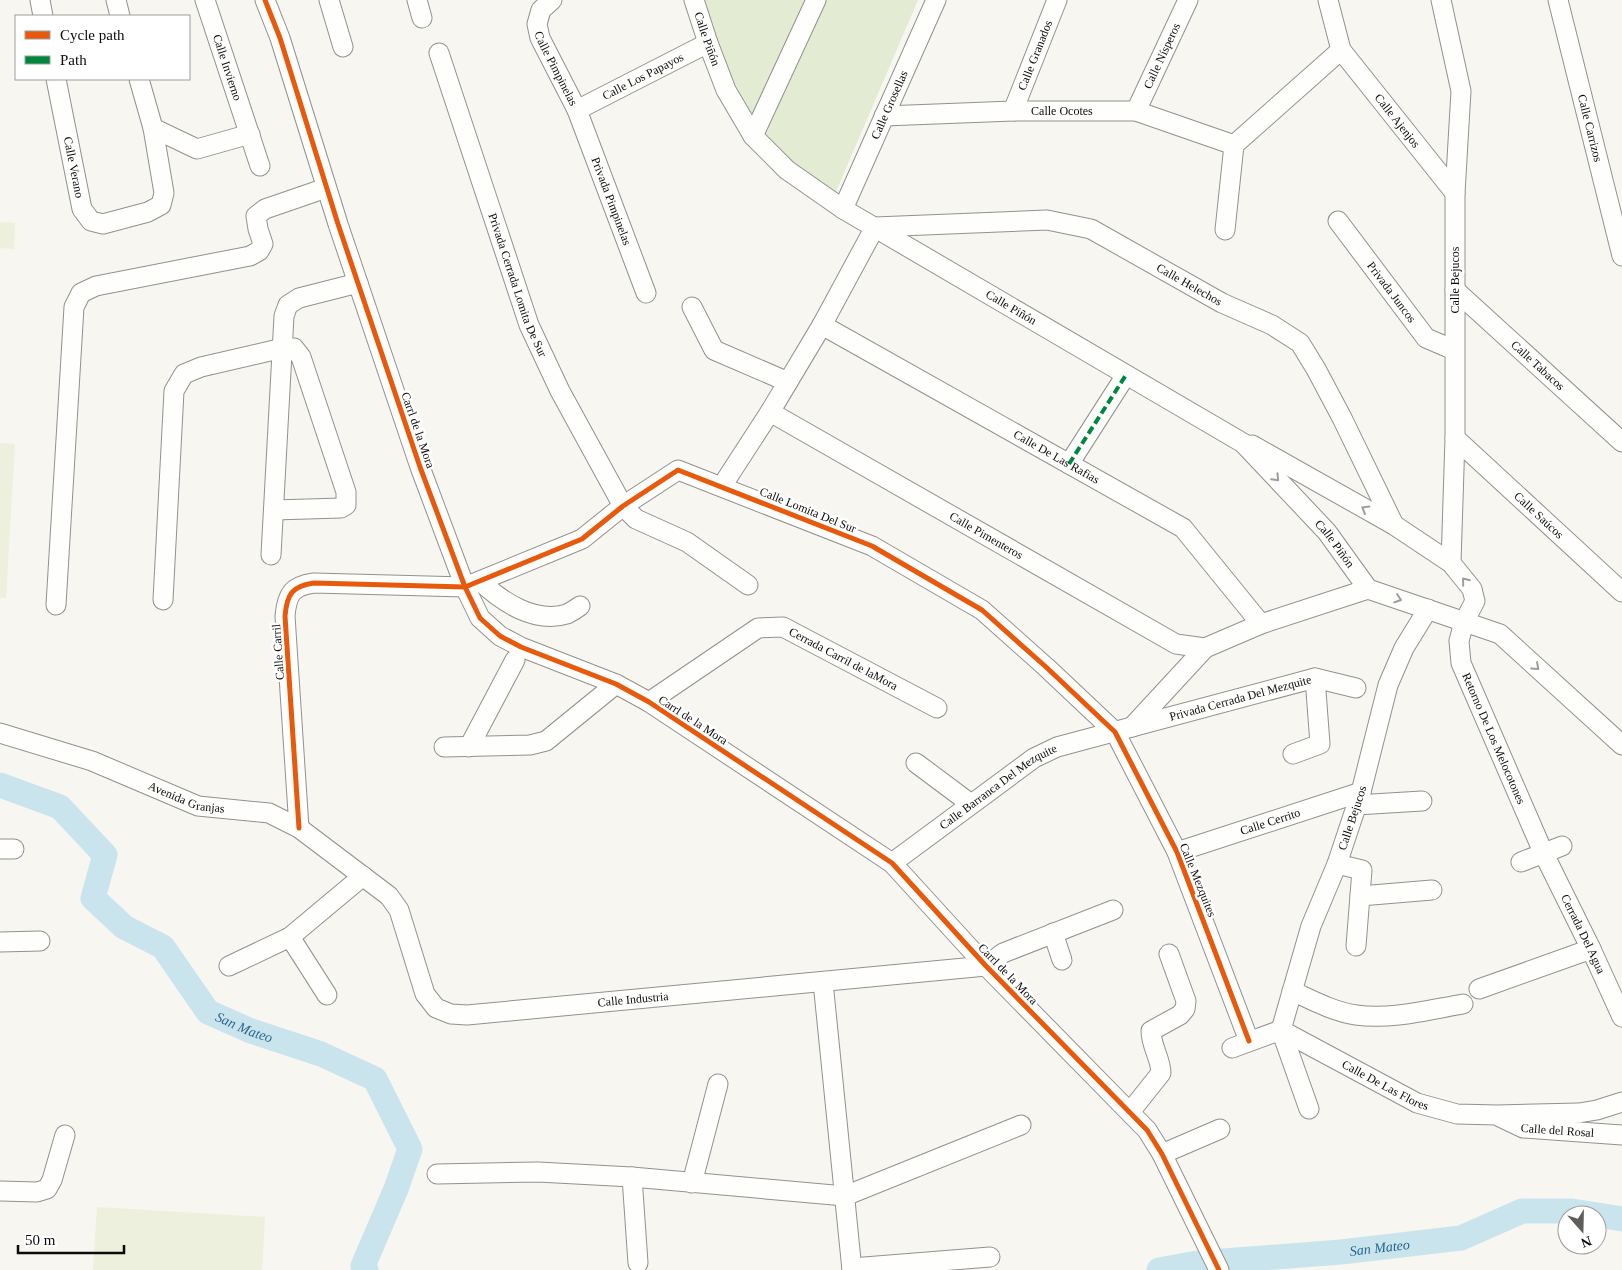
<svg xmlns="http://www.w3.org/2000/svg" width="1622" height="1270" viewBox="0 0 1622 1270" font-family="'Times New Roman',serif">
  <style>
    .green { fill: #e3ebd2 }
    .pitch { fill: #ecf0dc }
    .lines { fill: none; stroke-linecap: round; stroke-linejoin: round }
    .river { stroke: #cae4ee; stroke-width: 25 }
    .minor-casing { stroke: #92918e; stroke-width: 21 }
    .minor { stroke: #fefefd; stroke-width: 19 }
    .quiet { stroke: #00873e; stroke-width: 4; stroke-dasharray: 8 4; stroke-linecap: butt }
    .cycleway-casing { stroke: #fff; stroke-width: 8 }
    .cycleway { stroke: #e8590c; stroke-width: 5 }
    .oneway { stroke: #9d9d9c }
    .labels { text-anchor: middle; stroke-width: 5; stroke-linejoin: round; paint-order: stroke }
    .street-label { font-size: 12px; fill: #0b0b0b; stroke: #fff }
    .water-label { font-size: 14px; font-style: italic; fill: #26658c; stroke: #fff }
  </style>
  <rect width="100%" height="100%" fill="#f8f6f0"/>
  <!-- green -->
  <polygon class="green" points="700,0 918,0 835,194 778,160 715,48"/>
  <!-- pitch -->
  <g class="pitch">
    <polygon points="0,222 15,223 14,249 0,248"/>
    <polygon points="0,443 15,444 6,598 0,598"/>
    <polygon points="97,1207 265,1217 262,1270 93,1270"/>
  </g>
  <g class="lines">
    <!-- river -->
    <g class="river">
      <path id="s1" d="M0,785L60,807L105,855L93,898L124,927L163,947L208,1012L251,1031L321,1054L375,1079L410,1149L396,1189L363,1266L366,1270"/>
      <path id="s2" d="M1159,1270L1197,1263L1341,1252L1461,1238L1522,1211H1572L1622,1219"/>
    </g>
    <!-- minor casing -->
    <g class="minor-casing">
      <g id="minor">
        <polyline points="40,0 43,16"/>
        <polyline points="116,0 120,16"/>
        <path id="s3" d="M205,0L260,166"/>
        <polyline points="265,0 280,38 338,224 420,467 465,587 480,618 500,636 521,647 616,684 649,702 892,863 986,966 1147,1130 1162,1154 1219,1270"/>
        <polyline points="329,0 343,47"/>
        <polyline points="417,0 422,18"/>
        <path id="s4" d="M552,0L541,10L537,24L540,38L577,110L646,293"/>
        <path id="s5" d="M694,0L708,43L726,90L753,136L787,170L843,209L1243,443L1327,532L1368,589"/>
        <path id="s6" d="M1328,0L1341,50L1455,193"/>
        <polyline points="1441,0 1461,91 1455,193 1455,438 1451,563"/>
        <path id="s7" d="M1558,0L1622,256"/>
        <path id="s8" d="M439,53L529,325L560,391L623,506L636,519L687,542L748,585"/>
        <path id="s9" d="M56,79L82,209L91,221L103,224L148,212L161,205L164,193L153,128L139,79"/>
        <path id="s10" d="M577,110L708,43"/>
        <path id="s11" d="M1013,111L1057,0"/>
        <path id="s12" d="M1136,111L1188,0"/>
        <path id="s13" d="M884,116L1013,111H1136L1234,145"/>
        <polyline points="153,128 197,149 250,134"/>
        <polyline points="753,136 816,0"/>
        <path id="s14" d="M843,209L936,0"/>
        <path id="s15" d="M1338,221L1426,338L1454,350"/>
        <polyline points="1225,230 1234,145 1341,50"/>
        <path id="s16" d="M1455,290L1622,442"/>
        <polyline points="692,307 714,350 788,382"/>
        <path id="s17" d="M822,325L1183,528L1261,624"/>
        <path id="s18" d="M770,412L1176,644L1205,648"/>
        <path id="s19" d="M1455,438L1622,592"/>
        <path id="s20" d="M1252,445L1394,525L1451,563L1472,589L1475,601L1464,622L1459,641L1461,663L1543,852L1591,949L1622,1017"/>
        <polyline points="1069,464 1126,375"/>
        <path id="s21" d="M722,486L770,412L822,325L875,227L1047,220L1091,229L1222,303L1272,325L1300,343L1316,369L1342,418L1394,525"/>
        <polyline points="271,555 284,316 288,305 299,298 358,283"/>
        <path d="M480,581C502,602 535,624 567,614C571,612 576,609 580,606"/>
        <polyline points="163,600 174,391 184,374 201,367 283,348 294,348 301,357 346,492 346,505 341,508 274,510"/>
        <polyline points="56,605 74,307 81,293 96,286 250,256 259,251 263,244 258,229 256,216 265,209 326,188"/>
        <path id="s22" d="M649,702L758,628L783,627L937,708"/>
        <polyline points="1132,727 1205,648 1261,624 1368,589 1500,634 1622,745"/>
        <path id="s23" d="M0,733L92,761L198,806L269,813L299,828L389,896L399,910L425,994L436,1008L451,1014L467,1015L986,966L1003,953L1113,910"/>
        <polyline points="444,747 530,745 546,741 616,684"/>
        <polyline points="469,747 515,660"/>
        <polyline points="1293,754 1320,744 1315,678"/>
        <polyline points="916,763 971,804"/>
        <polyline points="1356,805 1422,801"/>
        <path d="M299,828L285,616C287,594 292,586 314,583L465,587L582,539L623,506L678,470L872,546L982,610L1046,667L1115,732L1177,852L1249,1041"/>
        <polyline points="0,849 14,849"/>
        <path id="s24" d="M1177,852L1361,792"/>
        <polyline points="1521,862 1562,846"/>
        <path id="s25" d="M892,863L1034,758L1057,747L1315,678L1356,688"/>
        <polyline points="1337,864 1362,870 1356,946"/>
        <polyline points="1360,896 1432,890"/>
        <polyline points="1053,933 1062,960"/>
        <polyline points="290,937 327,995"/>
        <polyline points="0,942 40,941"/>
        <polyline points="229,966 290,937 363,876"/>
        <polyline points="823,982 852,1270"/>
        <polyline points="1479,989 1591,949"/>
        <path d="M1292,991C1312,1000 1334,1012 1356,1015C1391,1020 1428,1010 1463,1004"/>
        <path id="s26" d="M1281,1030L1311,926L1337,864L1361,792L1388,685L1404,648L1428,609"/>
        <path id="s27" d="M1281,1030L1417,1103L1457,1114L1497,1115L1579,1113L1597,1110L1622,1102"/>
        <polyline points="1281,1030 1309,1109"/>
        <polyline points="1232,1048 1281,1030"/>
        <path d="M1130,1112L1161,1073C1161,1059 1151,1046 1151,1031L1180,1015L1185,1009L1186,1001L1169,954"/>
        <path id="s28" d="M1500,1117L1523,1128L1622,1135"/>
        <polyline points="1162,1154 1220,1129"/>
        <polyline points="437,1174 538,1172 632,1177 845,1196 1021,1125"/>
        <polyline points="632,1177 638,1263"/>
        <polyline points="692,1183 718,1084"/>
        <polyline points="0,1191 37,1192 47,1189 52,1180 65,1135"/>
        <polyline points="852,1268 990,1257"/>
      </g>
    </g>
    <!-- minor -->
    <use href="#minor" class="minor"/>
    <!-- quiet -->
    <polyline class="quiet" points="1069,464 1126,375"/>
    <!-- cycleway casing -->
    <g class="cycleway-casing">
      <g id="cycleway">
        <polyline points="265,0 280,38 338,224 420,467 465,587 480,618 500,636 521,647 616,684 649,702 892,863 986,966 1147,1130 1162,1154 1219,1270"/>
        <path d="M299,828L285,616C287,594 292,586 314,583L465,587L582,539L623,506L678,470L872,546L982,610L1046,667L1115,732L1177,852L1249,1041"/>
      </g>
    </g>
    <!-- cycleway -->
    <use href="#cycleway" class="cycleway"/>
  </g>
  <!-- one-way arrows -->
  <defs><path id="oneway-chevron" d="M-2-3.5L2.5 0L-2 3.5" fill="none" stroke-width="1.6" stroke-linecap="round" stroke-linejoin="round" transform="scale(1.25)"/></defs>
  <g class="oneway">
    <use href="#oneway-chevron" transform="translate(1276 478) rotate(47)"/>
    <use href="#oneway-chevron" transform="translate(1365 509) rotate(-150)"/>
    <use href="#oneway-chevron" transform="translate(1465 581) rotate(-129)"/>
    <use href="#oneway-chevron" transform="translate(1398 599) rotate(19)"/>
    <use href="#oneway-chevron" transform="translate(1536 667) rotate(42)"/>
  </g>
  <g class="labels">
    <!-- street labels -->
    <g class="street-label">
      <text dy="4" stroke="none"><textPath href="#s5" startOffset="41">Calle Piñón</textPath></text>
      <text dy="4" stroke="none"><textPath href="#s11" startOffset="60">Calle Granados</textPath></text>
      <text dy="4" stroke="none"><textPath href="#s12" startOffset="61">Calle Nísperos</textPath></text>
      <text dy="4" stroke="none"><textPath href="#s3" startOffset="71">Calle Invierno</textPath></text>
      <text dy="4" stroke="none"><textPath href="#s4" startOffset="78">Calle Pimpinelas</textPath></text>
      <text dy="4" stroke="none"><textPath href="#s10" startOffset="74">Calle Los Papayos</textPath></text>
      <text dy="4" stroke="none"><textPath href="#s14" startOffset="114">Calle Grosellas</textPath></text>
      <text dy="4" stroke="none"><textPath href="#s13" startOffset="178">Calle Ocotes</textPath></text>
      <text dy="4" stroke="none"><textPath href="#s6" startOffset="142">Calle Ajenjos</textPath></text>
      <text dy="4" stroke="none"><textPath href="#s7" startOffset="132">Calle Carrizos</textPath></text>
      <text dy="4" stroke="none"><textPath href="#s9" startOffset="90">Calle Verano</textPath></text>
      <text dy="4" stroke="none"><textPath href="#s4" startOffset="222">Privada Pimpinelas</textPath></text>
      <text transform="translate(1455 280) rotate(-90)" y="4">Calle Bejucos</text>
      <text dy="4" stroke="none"><textPath href="#s21" startOffset="631">Calle Helechos</textPath></text>
      <text dy="4" stroke="none"><textPath href="#s8" startOffset="245">Privada Cerrada Lomita De Sur</textPath></text>
      <text dy="4" stroke="none"><textPath href="#s15" startOffset="89">Privada Juncos</textPath></text>
      <text dy="4" stroke="none"><textPath href="#s5" startOffset="460">Calle Piñón</textPath></text>
      <text dy="4" stroke="none"><textPath href="#s16" startOffset="112">Calle Tabacos</textPath></text>
      <text transform="translate(418 430) rotate(71)" y="4">Carrl de la Mora</text>
      <text dy="4" stroke="none"><textPath href="#s17" startOffset="269">Calle De Las Rafias</textPath></text>
      <text transform="translate(808 510) rotate(22)" y="4">Calle Lomita Del Sur</text>
      <text dy="4" stroke="none"><textPath href="#s19" startOffset="114">Calle Saúcos</textPath></text>
      <text dy="4" stroke="none"><textPath href="#s18" startOffset="249">Calle Pimenteros</textPath></text>
      <text dy="4" stroke="none"><textPath href="#s5" startOffset="865">Calle Piñón</textPath></text>
      <text transform="translate(278 652) rotate(-94)" y="4">Calle Carril</text>
      <text dy="4" stroke="none"><textPath href="#s22" startOffset="225">Cerrada Carril de laMora</textPath></text>
      <text dy="4" stroke="none"><textPath href="#s25" startOffset="392">Privada Cerrada Del Mezquite</textPath></text>
      <text transform="translate(693 720) rotate(33)" y="4">Carrl de la Mora</text>
      <text dy="4" stroke="none"><textPath href="#s20" startOffset="425">Retorno De Los Melocotones</textPath></text>
      <text dy="4" stroke="none"><textPath href="#s25" startOffset="131">Calle Barranca Del Mezquite</textPath></text>
      <text dy="4" stroke="none"><textPath href="#s23" startOffset="198">Avenida Granjas</textPath></text>
      <text dy="4" stroke="none"><textPath href="#s26" startOffset="224">Calle Bejucos</textPath></text>
      <text dy="4" stroke="none"><textPath href="#s24" startOffset="98">Calle Cerrito</textPath></text>
      <text transform="translate(1198 880) rotate(68)" y="4">Calle Mezquites</text>
      <text dy="4" stroke="none"><textPath href="#s20" startOffset="640">Cerrada Del Agua</textPath></text>
      <text transform="translate(1008 974) rotate(46)" y="4">Carrl de la Mora</text>
      <text dy="4" stroke="none"><textPath href="#s23" startOffset="751">Calle Industria</textPath></text>
      <text dy="4" stroke="none"><textPath href="#s27" startOffset="118">Calle De Las Flores</textPath></text>
      <text dy="4" stroke="none"><textPath href="#s28" startOffset="60">Calle del Rosal</textPath></text>
    </g>
    <!-- water labels -->
    <g class="water-label">
      <text dy="5" stroke="none"><textPath href="#s1" startOffset="379">San Mateo</textPath></text>
      <text dy="5" stroke="none"><textPath href="#s2" startOffset="222">San Mateo</textPath></text>
    </g>
  </g>
  <!-- legend -->
  <rect x="15" y="15" width="175" height="65" fill="#ffffff" stroke="#9d9d9d"/>
  <rect x="25" y="31" width="25" height="8" fill="#e8590c" stroke="#9d9d9d"/>
  <text x="60" y="40" font-size="15" fill="#0b0b0b">Cycle path</text>
  <rect x="25" y="56" width="25" height="8" fill="#00873e" stroke="#9d9d9d"/>
  <text x="60" y="65" font-size="15" fill="#0b0b0b">Path</text>
  <!-- north arrow -->
  <g transform="translate(1582 1230) rotate(160)"><circle r="24" fill="#ffffff" stroke="#9d9d9d"/>
  <path d="M0-4L9 19L0 12L-9 19Z" fill="#5e5d5b"/>
  <text y="-8" font-size="14" font-weight="bold" text-anchor="middle" fill="#0b0b0b">N</text>
  </g>
  <!-- scale -->
  <path d="M18 1245v8h106v-8" fill="none" stroke="#0b0b0b" stroke-width="2.5"/>
  <text x="25" y="1245" font-size="15" fill="#0b0b0b" stroke="#ffffff" stroke-width="4" paint-order="stroke">50 m</text>
</svg>
